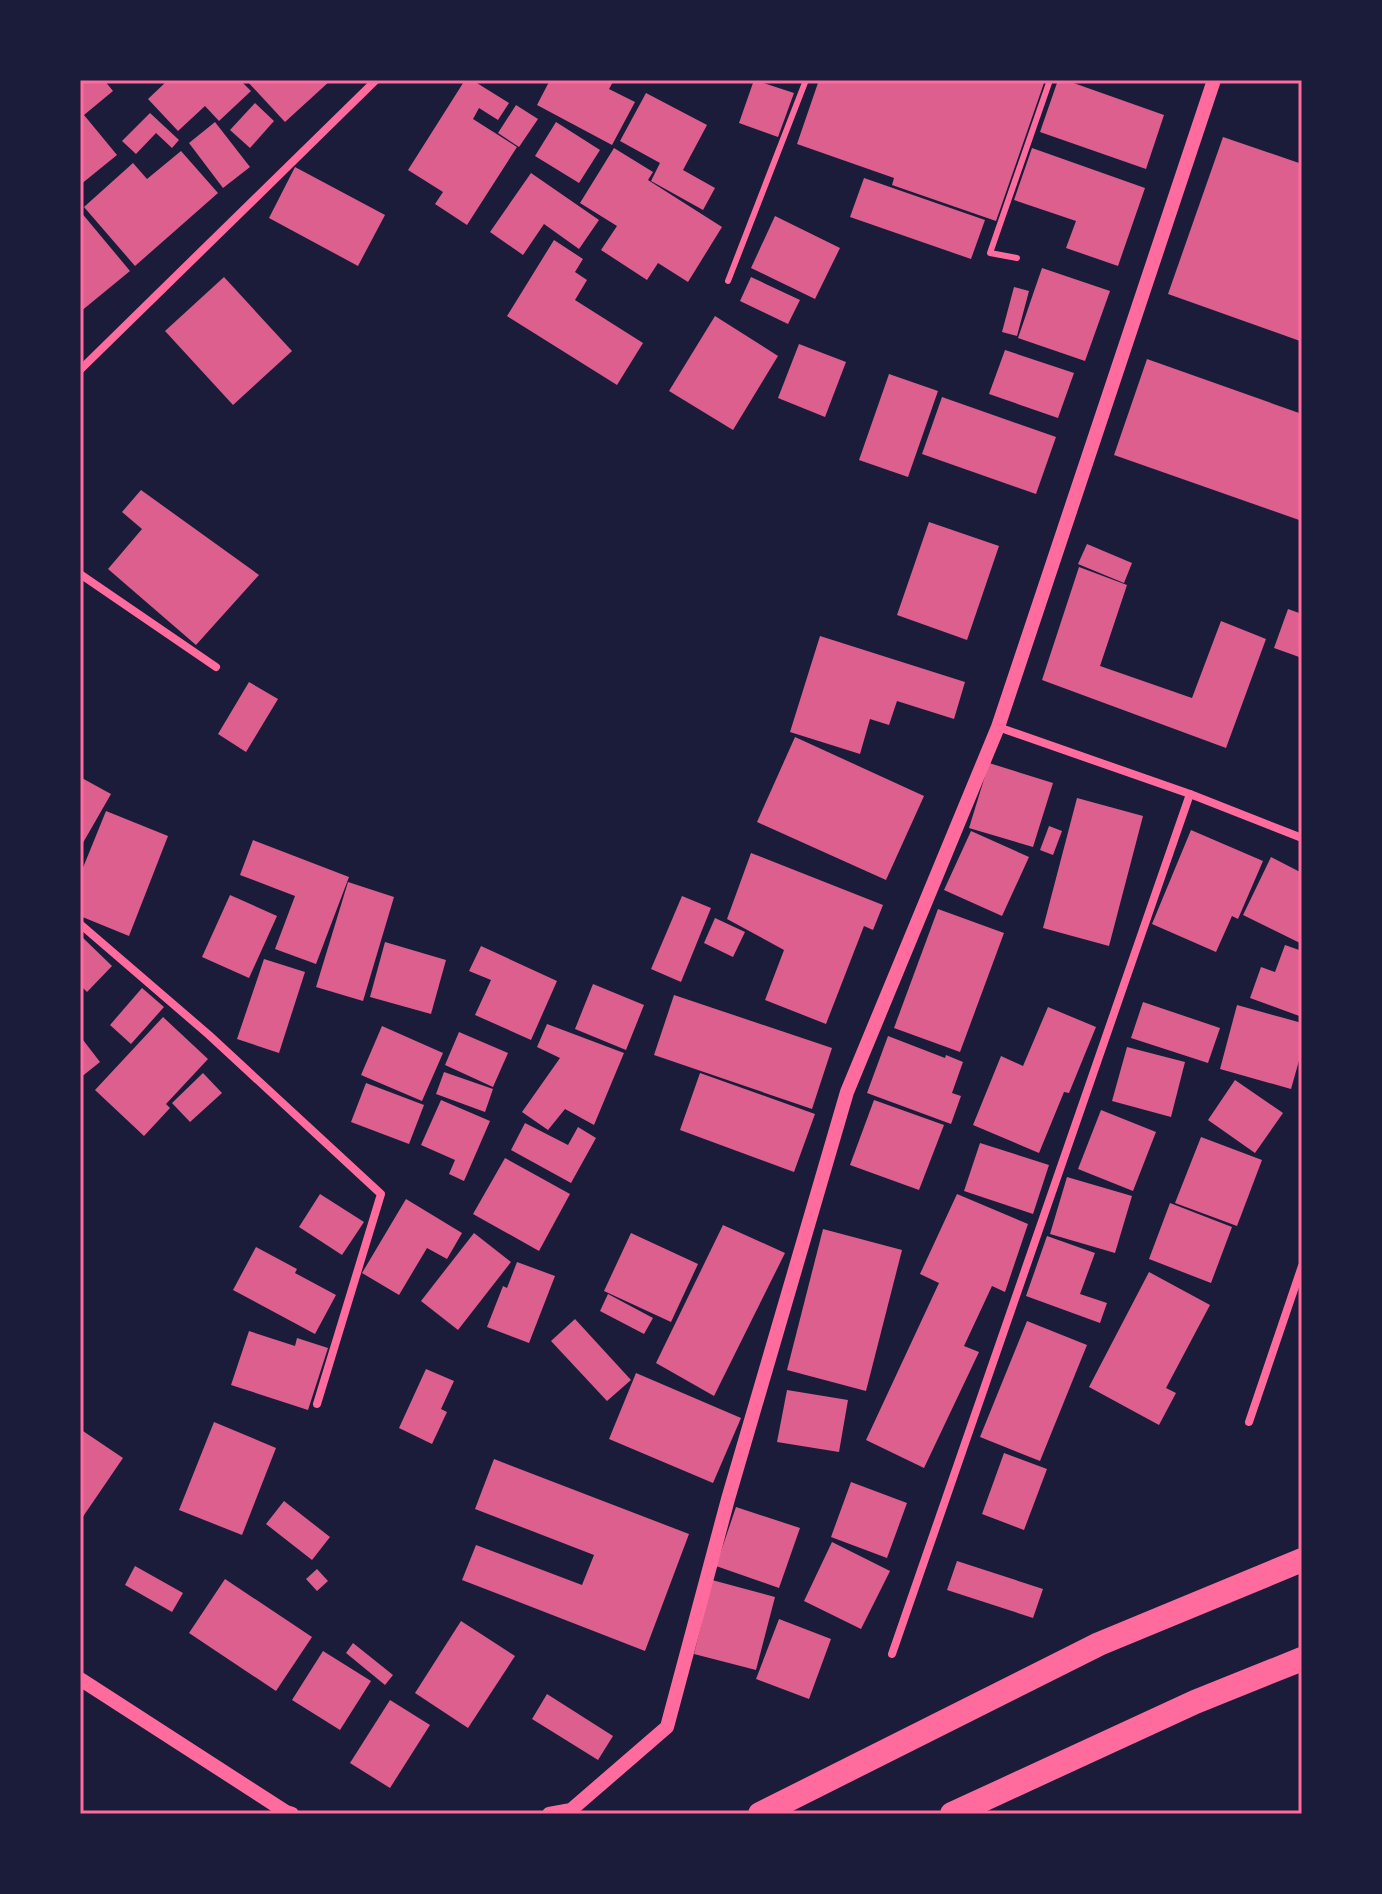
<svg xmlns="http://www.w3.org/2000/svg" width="1382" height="1894" viewBox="0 0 1382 1894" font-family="Arial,sans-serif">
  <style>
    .building { fill: #dd5f8e }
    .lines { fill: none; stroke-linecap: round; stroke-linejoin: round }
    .service { stroke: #ff6b9d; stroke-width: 6 }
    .minor { stroke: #ff6b9d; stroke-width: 8 }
    .tertiary { stroke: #ff6b9d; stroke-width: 14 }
    .motorway { stroke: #ff6b9d; stroke-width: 24 }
    .neatline { fill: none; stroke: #ff6b9d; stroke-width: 3 }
  </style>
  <rect width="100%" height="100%" fill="#1b1b3a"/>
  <!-- building -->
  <g class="building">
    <polygon points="80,80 104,80 113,91 84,115 117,155 80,185"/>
    <polygon points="168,80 240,80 251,91 219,121 205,106 178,131 148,99"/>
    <polygon points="246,80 331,80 285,122"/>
    <polygon points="465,80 472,80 509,103 498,120 479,108 473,119 517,147 467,225 435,204 443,192 408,170"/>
    <polygon points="550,80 614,80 609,89 635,102 612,145 537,105"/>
    <polygon points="754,80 794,93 778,137 739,123"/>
    <polygon points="819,80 1045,80 996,221 892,185 894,178 797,144"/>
    <polygon points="1058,80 1065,80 1164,115 1146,169 1040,132"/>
    <polygon points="646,93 707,125 683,170 715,188 703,210 651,181 660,163 620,141"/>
    <polygon points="255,103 274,121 250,148 230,130"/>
    <polygon points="516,105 538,119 519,147 498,133"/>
    <polygon points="150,113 179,140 172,148 156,133 136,154 122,141"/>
    <polygon points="215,122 250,167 223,188 189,143"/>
    <polygon points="556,122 600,150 579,183 535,156"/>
    <polygon points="1223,137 1302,164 1302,336 1300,341 1168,294"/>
    <polygon points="614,148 653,172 648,180 722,227 688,282 658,263 647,280 601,250 617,226 580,203"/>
    <polygon points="1032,148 1145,188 1118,266 1066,248 1076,221 1014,200"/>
    <polygon points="181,151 218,193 135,266 84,207 133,163 147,179"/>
    <polygon points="295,167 385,215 358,266 269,218"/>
    <polygon points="531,173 599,220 579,249 544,224 523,255 490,232"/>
    <polygon points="864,178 985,220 971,259 850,217"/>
    <polygon points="80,211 130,271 80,312"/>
    <polygon points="775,216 840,248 815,299 751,268"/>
    <polygon points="554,240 583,259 575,272 587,280 575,300 643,343 617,385 507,316"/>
    <polygon points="1042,268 1110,291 1085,361 1018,338"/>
    <polygon points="224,277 292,351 233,405 165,331"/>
    <polygon points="751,277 800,300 788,324 740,301"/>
    <polygon points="1014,287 1029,291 1017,336 1002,332"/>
    <polygon points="715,316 778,356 733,430 669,391"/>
    <polygon points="799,344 846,362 825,417 778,398"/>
    <polygon points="1005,350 1074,373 1058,418 989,394"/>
    <polygon points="1147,359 1302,414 1302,521 1114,455"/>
    <polygon points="889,374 938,391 908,477 859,460"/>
    <polygon points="942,397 1056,437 1036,494 922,454"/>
    <polygon points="141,490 259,575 196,645 108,569 142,529 122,512"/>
    <polygon points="929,522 999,546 967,640 897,615"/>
    <polygon points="1087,544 1132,563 1124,583 1078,564"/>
    <polygon points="1079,567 1127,585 1100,666 1192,698 1221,621 1266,639 1226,748 1042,680"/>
    <polygon points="1288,609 1302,614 1302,658 1274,648"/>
    <polygon points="820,636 965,682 954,719 897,701 889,725 870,719 860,754 790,732"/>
    <polygon points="249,682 278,699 246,752 218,734"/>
    <polygon points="795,737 924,796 886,880 757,822"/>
    <polygon points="989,763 1053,783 1033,847 969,828"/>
    <polygon points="80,777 111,794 80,848"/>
    <polygon points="1077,798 1143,816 1109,946 1043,928"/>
    <polygon points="106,811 168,836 129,936 80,916 80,875"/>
    <polygon points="1049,826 1062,831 1053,855 1040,850"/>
    <polygon points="1191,830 1263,861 1238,919 1232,916 1216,952 1152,924"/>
    <polygon points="971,831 1029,857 1002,916 944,890"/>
    <polygon points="253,840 349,877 316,964 275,949 295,896 240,875"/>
    <polygon points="751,853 883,905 873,930 864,926 826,1024 765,1000 784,950 727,919"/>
    <polygon points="1271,857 1302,873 1302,944 1243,915"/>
    <polygon points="348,882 394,897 363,1001 316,987"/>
    <polygon points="230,895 277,916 249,978 202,957"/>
    <polygon points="682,896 711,908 681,982 651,969"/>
    <polygon points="938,909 1004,933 960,1052 894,1028"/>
    <polygon points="715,918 745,932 733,957 704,943"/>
    <polygon points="80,935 112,966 87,992 80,985"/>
    <polygon points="385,942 446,960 431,1014 370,997"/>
    <polygon points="1285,945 1302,951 1302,1017 1250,998 1261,967 1275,972"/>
    <polygon points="481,946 557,981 531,1040 475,1015 491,980 469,971"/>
    <polygon points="264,959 305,972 279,1053 237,1039"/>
    <polygon points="593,984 644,1005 626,1050 575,1029"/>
    <polygon points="142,988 164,1007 131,1044 110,1025"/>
    <polygon points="674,995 832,1048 812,1109 654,1055"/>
    <polygon points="1143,1002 1220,1028 1208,1063 1131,1038"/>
    <polygon points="1237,1005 1302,1023 1302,1050 1291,1089 1220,1069"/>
    <polygon points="1048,1007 1096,1027 1069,1093 1064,1092 1039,1153 973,1125 1001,1056 1023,1066"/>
    <polygon points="163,1017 208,1059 166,1104 170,1108 144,1136 95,1090"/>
    <polygon points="547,1024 624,1053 594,1125 565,1109 548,1130 522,1112 560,1058 537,1047"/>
    <polygon points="382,1026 443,1053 422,1101 361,1075"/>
    <polygon points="459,1032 508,1053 493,1087 445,1065"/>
    <polygon points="80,1036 100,1062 80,1078"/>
    <polygon points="888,1036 945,1058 946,1055 963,1062 952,1093 961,1096 951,1124 867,1093"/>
    <polygon points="1127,1047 1185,1062 1171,1117 1112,1101"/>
    <polygon points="444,1072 493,1089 485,1112 436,1094"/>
    <polygon points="203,1073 222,1093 190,1122 172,1103"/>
    <polygon points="700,1073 815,1114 794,1172 680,1130"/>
    <polygon points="1235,1080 1283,1113 1255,1153 1208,1120"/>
    <polygon points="366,1083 424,1105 409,1144 351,1122"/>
    <polygon points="441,1100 490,1121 464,1181 449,1174 455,1160 421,1145"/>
    <polygon points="874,1100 944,1125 919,1190 850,1165"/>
    <polygon points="1101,1110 1156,1132 1133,1191 1078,1169"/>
    <polygon points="525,1123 568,1145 578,1127 596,1138 571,1183 511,1150"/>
    <polygon points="1201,1137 1262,1160 1237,1226 1175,1203"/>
    <polygon points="980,1143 1049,1165 1033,1214 964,1191"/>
    <polygon points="505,1158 570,1194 539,1251 473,1214"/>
    <polygon points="1067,1177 1132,1196 1115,1253 1050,1234"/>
    <polygon points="320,1194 364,1222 342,1255 299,1227"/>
    <polygon points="957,1194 1028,1224 1005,1292 992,1286 964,1346 979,1352 924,1468 866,1440 939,1283 920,1274"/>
    <polygon points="406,1199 462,1233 447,1259 427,1248 399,1295 362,1273"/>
    <polygon points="1170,1203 1232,1227 1211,1283 1149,1259"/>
    <polygon points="723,1225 785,1253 714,1396 656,1363"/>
    <polygon points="823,1229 902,1250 866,1391 787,1370"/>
    <polygon points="474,1233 511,1262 458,1330 421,1301"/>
    <polygon points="631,1233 698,1264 671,1322 604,1291"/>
    <polygon points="1047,1236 1095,1253 1080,1294 1107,1303 1100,1323 1026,1296"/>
    <polygon points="256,1247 297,1269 295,1273 336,1295 315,1334 233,1290"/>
    <polygon points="517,1262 555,1276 529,1343 487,1327 503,1286 507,1288"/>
    <polygon points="1149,1272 1210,1305 1166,1388 1176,1393 1159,1425 1089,1387"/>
    <polygon points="608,1294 653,1318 644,1334 600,1311"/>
    <polygon points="575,1319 631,1380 607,1401 551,1341"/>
    <polygon points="1027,1321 1087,1345 1040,1461 980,1437"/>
    <polygon points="249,1331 295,1346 297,1338 328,1348 308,1410 231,1385"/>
    <polygon points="426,1369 454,1381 441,1409 447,1412 432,1444 399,1428"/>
    <polygon points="636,1373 741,1418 713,1483 609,1439"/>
    <polygon points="787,1390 848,1400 839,1452 777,1442"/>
    <polygon points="214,1422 276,1448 242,1535 179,1510"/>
    <polygon points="80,1429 123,1458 80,1521"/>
    <polygon points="1004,1453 1047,1469 1024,1530 982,1514"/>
    <polygon points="494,1459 689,1534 645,1651 462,1580 476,1545 582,1585 594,1555 475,1509"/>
    <polygon points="851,1482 907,1503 887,1558 831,1537"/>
    <polygon points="284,1501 330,1537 312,1560 266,1524"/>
    <polygon points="736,1507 800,1528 779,1588 716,1566"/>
    <polygon points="832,1542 890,1571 861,1629 804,1601"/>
    <polygon points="957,1561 1043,1589 1033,1618 947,1590"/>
    <polygon points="135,1566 183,1593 172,1612 125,1585"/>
    <polygon points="317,1569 328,1581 317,1591 306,1579"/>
    <polygon points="225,1579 312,1637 276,1691 189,1633"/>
    <polygon points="712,1580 775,1597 756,1670 694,1654"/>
    <polygon points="779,1619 831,1639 809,1699 756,1679"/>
    <polygon points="461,1621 515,1656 468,1728 415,1693"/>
    <polygon points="353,1643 393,1675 385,1685 346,1653"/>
    <polygon points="323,1651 371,1681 340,1730 292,1700"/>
    <polygon points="547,1694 613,1736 598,1760 532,1719"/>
    <polygon points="390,1700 430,1725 390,1788 350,1763"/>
  </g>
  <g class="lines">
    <!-- service -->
    <g class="service">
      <polyline points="1017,258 990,253 1050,80"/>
      <polyline points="728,281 806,80"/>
    </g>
    <!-- minor -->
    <g class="minor">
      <polyline points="80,370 376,80"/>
      <polyline points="80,574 216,667"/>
      <polyline points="998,727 1190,794 1302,838"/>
      <polyline points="80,924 209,1035 381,1194 317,1404"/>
      <polyline points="1249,1422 1302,1266"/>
      <polyline points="892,1654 1190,794"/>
    </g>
    <!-- tertiary -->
    <g class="tertiary">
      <polyline points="80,1679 286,1812 292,1814"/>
      <polyline points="549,1814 571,1810 667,1727 728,1499 847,1092 998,727 1214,80"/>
    </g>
    <!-- motorway -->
    <g class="motorway">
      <polyline points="760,1814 1099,1644 1302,1560"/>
      <polyline points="952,1814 1195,1702 1302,1659"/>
    </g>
  </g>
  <!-- border -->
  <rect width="1382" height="1894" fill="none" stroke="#1b1b3a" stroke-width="164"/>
  <rect x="82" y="82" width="1218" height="1730" class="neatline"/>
</svg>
